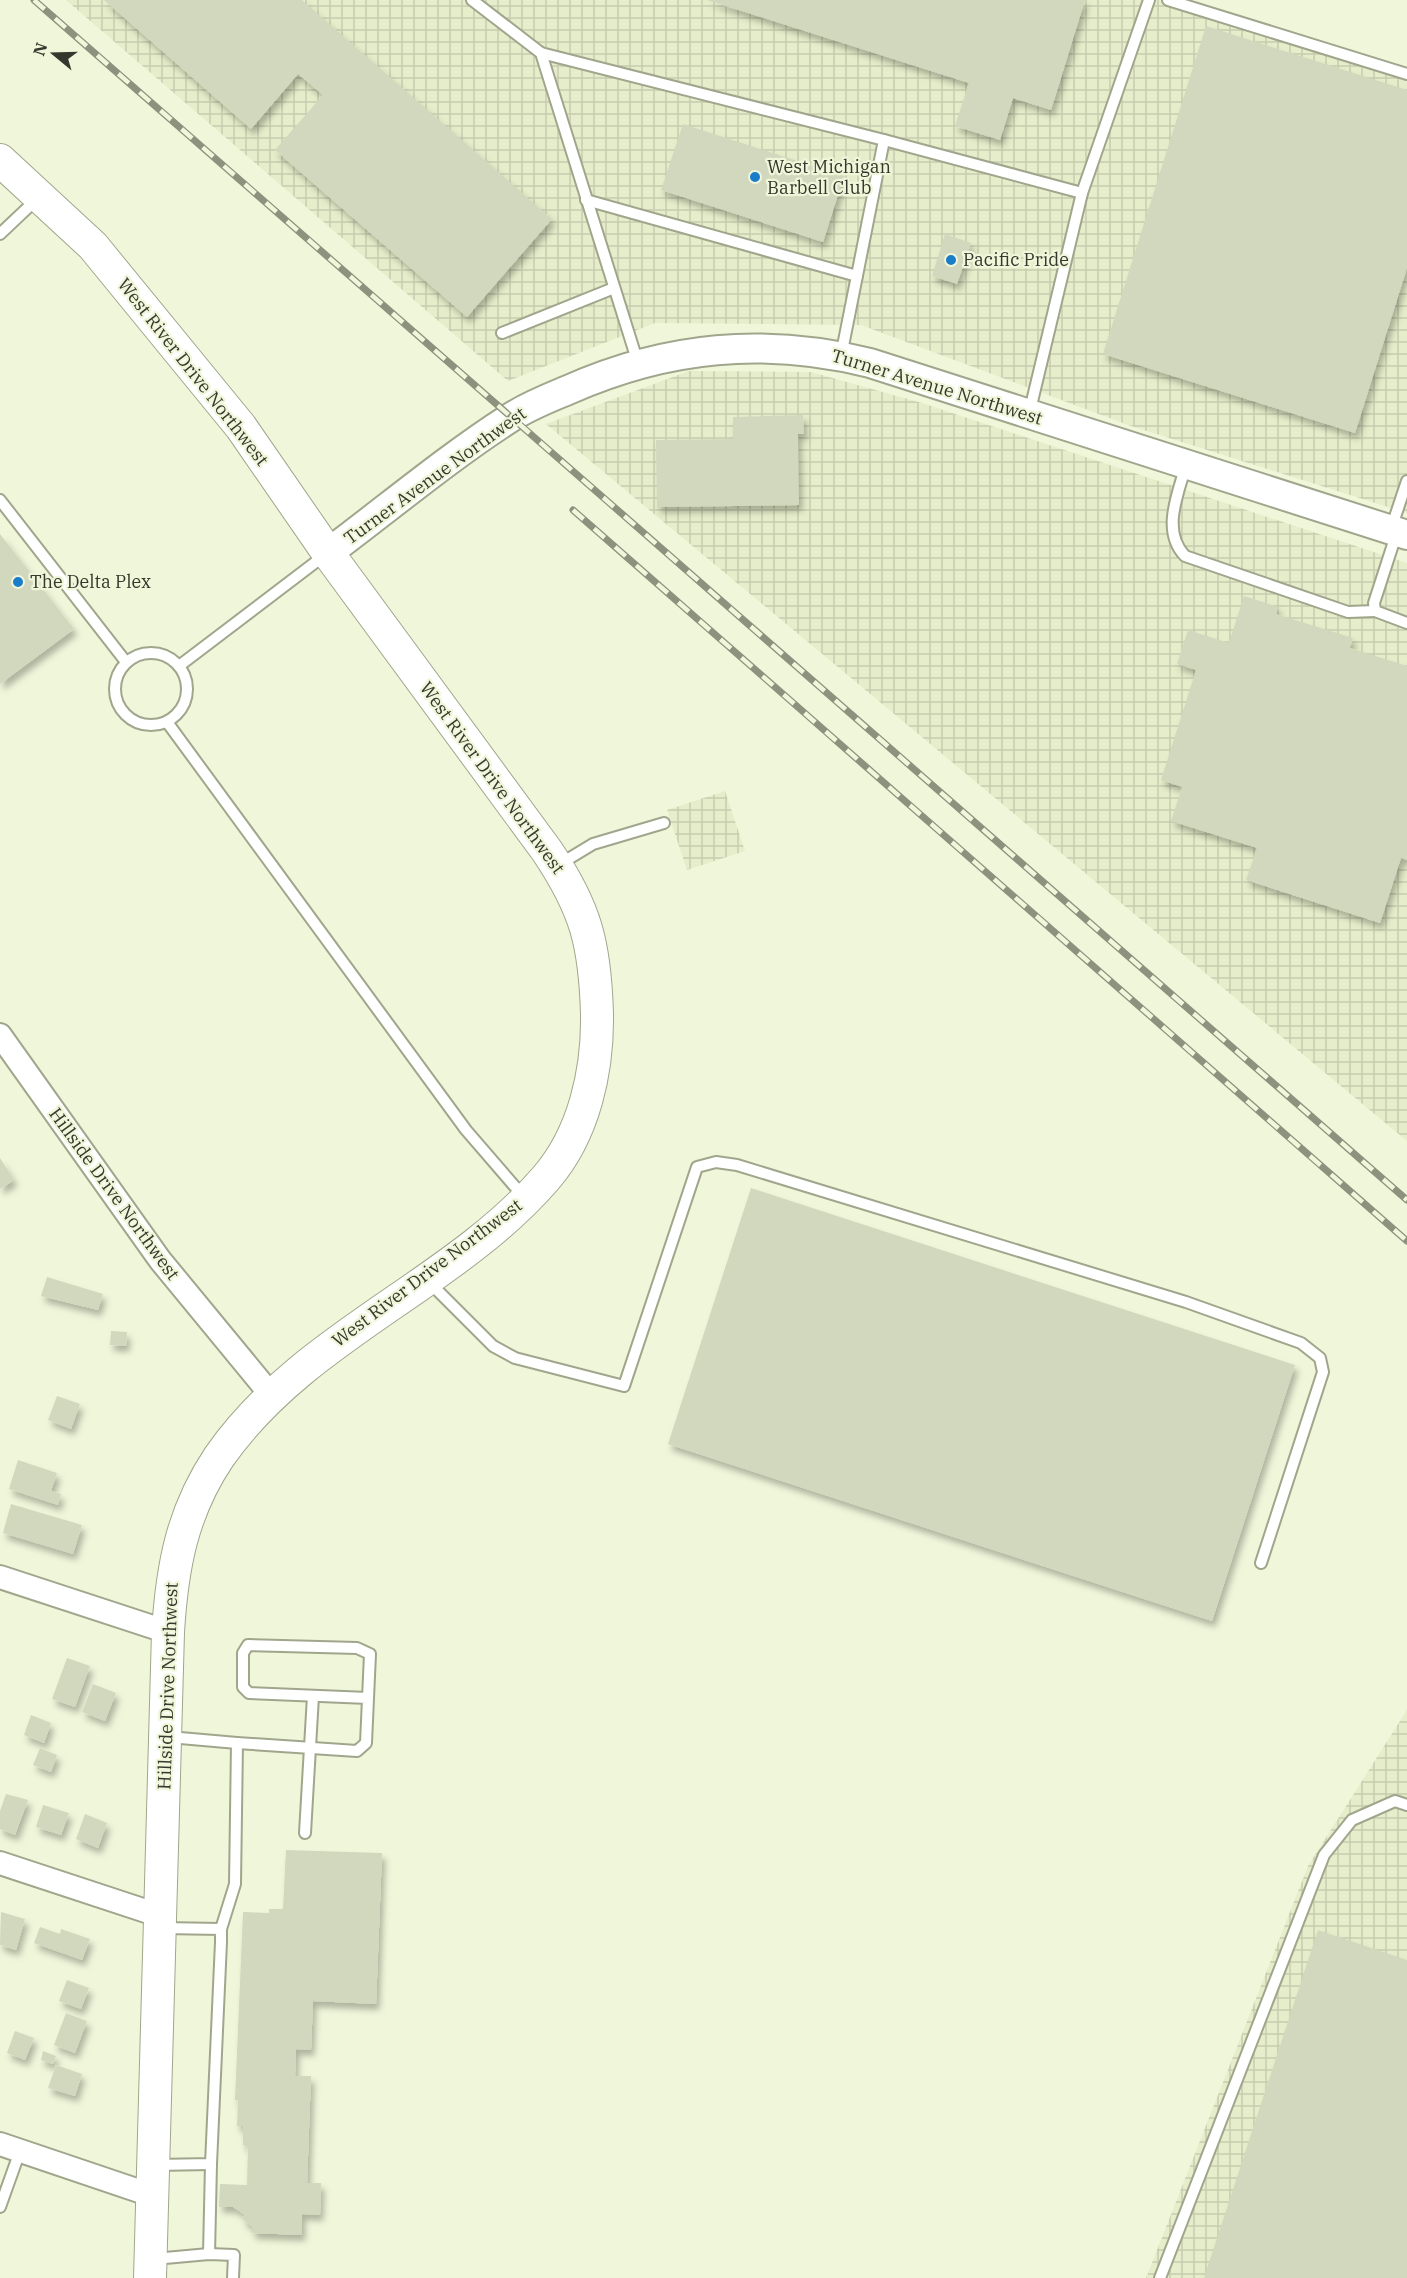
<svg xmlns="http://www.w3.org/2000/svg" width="1407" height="2278" viewBox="0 0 1407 2278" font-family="'IBM Plex Serif',serif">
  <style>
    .industrial { fill: url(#industrial-grid) }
    .building { fill: #d2d8bd; filter: url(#shadow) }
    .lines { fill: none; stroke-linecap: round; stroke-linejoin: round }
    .service-casing { stroke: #a0a68c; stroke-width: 14 }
    .minor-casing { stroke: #a0a68c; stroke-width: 26 }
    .tertiary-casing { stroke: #a0a68c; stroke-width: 32 }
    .secondary-casing { stroke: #a0a68c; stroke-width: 34 }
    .service { stroke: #fff; stroke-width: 10 }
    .minor { stroke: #fff; stroke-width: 22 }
    .tertiary { stroke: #fff; stroke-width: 28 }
    .secondary { stroke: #fff; stroke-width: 32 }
    .rail-casing { stroke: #8d917e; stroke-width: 7 }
    .rail { stroke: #f0f6da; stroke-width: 4.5; stroke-dasharray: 14; stroke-linecap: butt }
    .poi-dot { fill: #1a7dc9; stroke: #f0f6da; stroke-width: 2 }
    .labels { text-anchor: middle; stroke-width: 4.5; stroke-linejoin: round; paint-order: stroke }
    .poi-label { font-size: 18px; fill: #36382d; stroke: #f0f6da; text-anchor: start }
    .street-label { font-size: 18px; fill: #36382d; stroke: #f0f6da }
  </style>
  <defs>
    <pattern id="industrial-grid" width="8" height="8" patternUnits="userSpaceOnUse" patternTransform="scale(1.5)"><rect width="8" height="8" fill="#e6edca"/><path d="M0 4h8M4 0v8" fill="none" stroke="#c6ccae"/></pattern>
    <filter id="shadow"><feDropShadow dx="3.5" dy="6" stdDeviation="3" flood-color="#0004"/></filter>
  </defs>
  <rect width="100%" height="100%" fill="#f0f6da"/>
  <!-- industrial -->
  <g class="industrial">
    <polygon points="66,0 1185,0 1407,72 1407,513 1128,425 861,325 655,323 508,381"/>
    <polygon points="689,371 811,372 922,403 1407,563 1407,1141 546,424"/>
    <polygon points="725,791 745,851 687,870 667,810"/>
    <polygon points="1407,1710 1407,2278 1146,2278 1308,1866"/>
  </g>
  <!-- building -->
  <g class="building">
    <polygon points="104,0 302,0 552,219 467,317 275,150 323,95 298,74 251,129"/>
    <polygon points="707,0 1085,0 1051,110 1013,98 1000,140 955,126 969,83"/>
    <polygon points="1206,26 1407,90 1407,268 1355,433 1103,354"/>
    <polygon points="683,124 844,176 823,242 661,190"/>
    <polygon points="945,234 971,243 957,284 932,276"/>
    <polygon points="803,415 804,434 798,434 799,505 657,507 656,440 733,439 733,417"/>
    <polygon points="0,534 74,629 0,684"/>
    <polygon points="1244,596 1278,607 1276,614 1353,638 1350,648 1407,666 1407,860 1401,858 1380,923 1246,880 1257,848 1171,821 1182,787 1161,780 1196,670 1177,664 1188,630 1229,643"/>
    <polygon points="0,1158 14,1180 0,1189"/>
    <polygon points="751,1188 1295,1365 1212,1621 668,1444"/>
    <polygon points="47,1277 103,1294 98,1310 41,1296"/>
    <polygon points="111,1331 127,1332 126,1346 110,1345"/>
    <polygon points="57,1396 80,1404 71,1429 48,1420"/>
    <polygon points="18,1460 57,1473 51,1491 61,1494 58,1505 9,1489"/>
    <polygon points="11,1504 82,1525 73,1554 3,1533"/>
    <polygon points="67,1658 90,1666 75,1707 52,1699"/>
    <polygon points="93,1684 116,1693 105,1721 82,1712"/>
    <polygon points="31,1715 51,1723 44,1743 24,1735"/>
    <polygon points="40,1748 57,1755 51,1772 33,1765"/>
    <polygon points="6,1794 28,1800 15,1835 0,1829 0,1811"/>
    <polygon points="43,1805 69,1813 61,1835 36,1827"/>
    <polygon points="85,1814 107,1823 98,1848 76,1839"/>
    <polygon points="286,1850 382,1853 376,2004 313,2001 311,2050 296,2049 295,2076 311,2076 307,2183 321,2183 320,2215 302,2214 302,2235 252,2233 252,2226 242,2219 245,2215 233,2207 219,2207 220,2184 247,2185 248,2145 243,2145 243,2126 237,2126 238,2100 235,2100 243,1912 269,1913 269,1909 283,1909"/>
    <polygon points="1,1912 25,1919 16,1950 0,1945"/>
    <polygon points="40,1927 60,1934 61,1929 90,1939 82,1960 34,1943"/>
    <polygon points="1318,1930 1407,1960 1407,2278 1204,2278"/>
    <polygon points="67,1980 89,1988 81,2009 59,2001"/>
    <polygon points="66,2013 87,2021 75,2053 54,2045"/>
    <polygon points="15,2031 34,2038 25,2060 7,2053"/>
    <polygon points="43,2051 56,2056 53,2064 41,2060"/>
    <polygon points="56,2065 82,2074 75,2096 48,2088"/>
  </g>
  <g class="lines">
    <!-- service casing -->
    <g class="service-casing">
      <g id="service">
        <polyline points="472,0 541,53 638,363"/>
        <polyline points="1168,0 1407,74"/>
        <polyline points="541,53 884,140 841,356"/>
        <polyline points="884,140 1082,193 1029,414"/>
        <polyline points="1082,193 1149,0"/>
        <polyline points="586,200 857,276"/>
        <polyline points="0,234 37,199"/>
        <polyline points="502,333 614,288"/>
        <path d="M1186,465C1178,494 1161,531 1185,556L1348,612L1375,611"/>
        <polyline points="0,500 126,662"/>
        <polyline points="1391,529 1407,481"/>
        <polyline points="1397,532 1374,603 1375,611 1407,623"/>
        <circle cx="151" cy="689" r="36"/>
        <polyline points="179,666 325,555"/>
        <polyline points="167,722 466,1130 523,1196"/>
        <polyline points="560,864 593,844 664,823"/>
        <polyline points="430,1283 493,1346 515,1358 624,1386 697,1167 716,1162 737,1165 1186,1302 1301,1343 1320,1358 1323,1372 1261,1563"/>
        <polyline points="169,1737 237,1743 235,1884 221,1929"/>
        <polyline points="237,1743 357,1751 366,1743 370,1654 357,1648 248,1645 243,1653 243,1687 249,1693 368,1698"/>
        <polyline points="305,1833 313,1696"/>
        <polyline points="155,2165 211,2164 221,1942 221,1929 162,1928"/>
        <polyline points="0,2207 20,2151"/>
        <polyline points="209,2254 211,2164"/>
        <polyline points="154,2259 209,2254 234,2255 233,2278"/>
        <polyline points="1160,2278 1324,1855 1352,1820 1395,1801 1407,1805"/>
      </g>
    </g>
    <!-- minor casing -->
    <g class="minor-casing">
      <g id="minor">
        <polyline points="0,1035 160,1260 272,1396"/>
        <polyline points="0,1577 168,1632"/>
        <polyline points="0,1863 161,1916"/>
        <polyline points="0,2144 154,2196"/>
      </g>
    </g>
    <!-- tertiary casing -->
    <g class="tertiary-casing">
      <path id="tertiary" d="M328,553C387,509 449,457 510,418C528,406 549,398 568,390C667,346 765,337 870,363L1407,535"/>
    </g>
    <!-- secondary casing -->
    <g class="secondary-casing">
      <path id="secondary" d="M0,160L93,246L241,427L328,553L547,851C586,909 595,944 597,1014C598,1071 584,1134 546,1178C453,1286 303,1336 219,1457C182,1512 172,1567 168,1632L150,2278"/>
    </g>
    <!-- service -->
    <use href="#service" class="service"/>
    <!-- minor -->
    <use href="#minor" class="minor"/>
    <!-- tertiary -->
    <use href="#tertiary" class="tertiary"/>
    <!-- secondary -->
    <use href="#secondary" class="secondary"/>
    <!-- rail casing -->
    <g class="rail-casing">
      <g id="rail">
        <polyline points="34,0 1407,1200"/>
        <polyline points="573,510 1407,1241"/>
      </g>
    </g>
    <!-- rail -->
    <use href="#rail" class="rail"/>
  </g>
  <!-- markers -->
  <g class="poi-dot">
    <circle cx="755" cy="177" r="6"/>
    <circle cx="951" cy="260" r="6"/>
    <circle cx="18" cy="582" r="6"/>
  </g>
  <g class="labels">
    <!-- poi labels -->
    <g class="poi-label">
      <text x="767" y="173">West Michigan<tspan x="767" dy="21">Barbell Club</tspan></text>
      <text x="963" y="266">Pacific Pride</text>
      <text x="30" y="588">The Delta Plex</text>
    </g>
    <!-- street labels -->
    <g class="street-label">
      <text transform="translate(193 372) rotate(52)" y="6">West River Drive Northwest</text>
      <text transform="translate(937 387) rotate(17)" y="6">Turner Avenue Northwest</text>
      <text transform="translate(435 476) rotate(-36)" y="6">Turner Avenue Northwest</text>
      <text transform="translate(492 778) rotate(54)" y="6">West River Drive Northwest</text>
      <text transform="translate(114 1194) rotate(54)" y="6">Hillside Drive Northwest</text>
      <text transform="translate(427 1273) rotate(-37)" y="6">West River Drive Northwest</text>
      <text transform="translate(168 1686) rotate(-88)" y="6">Hillside Drive Northwest</text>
    </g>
  </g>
  <!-- north arrow -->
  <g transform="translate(54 54) rotate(289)" stroke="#f0f6da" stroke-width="4.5" paint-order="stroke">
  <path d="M0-4.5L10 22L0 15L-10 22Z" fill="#36382d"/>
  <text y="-9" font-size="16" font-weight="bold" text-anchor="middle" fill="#36382d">N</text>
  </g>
</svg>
